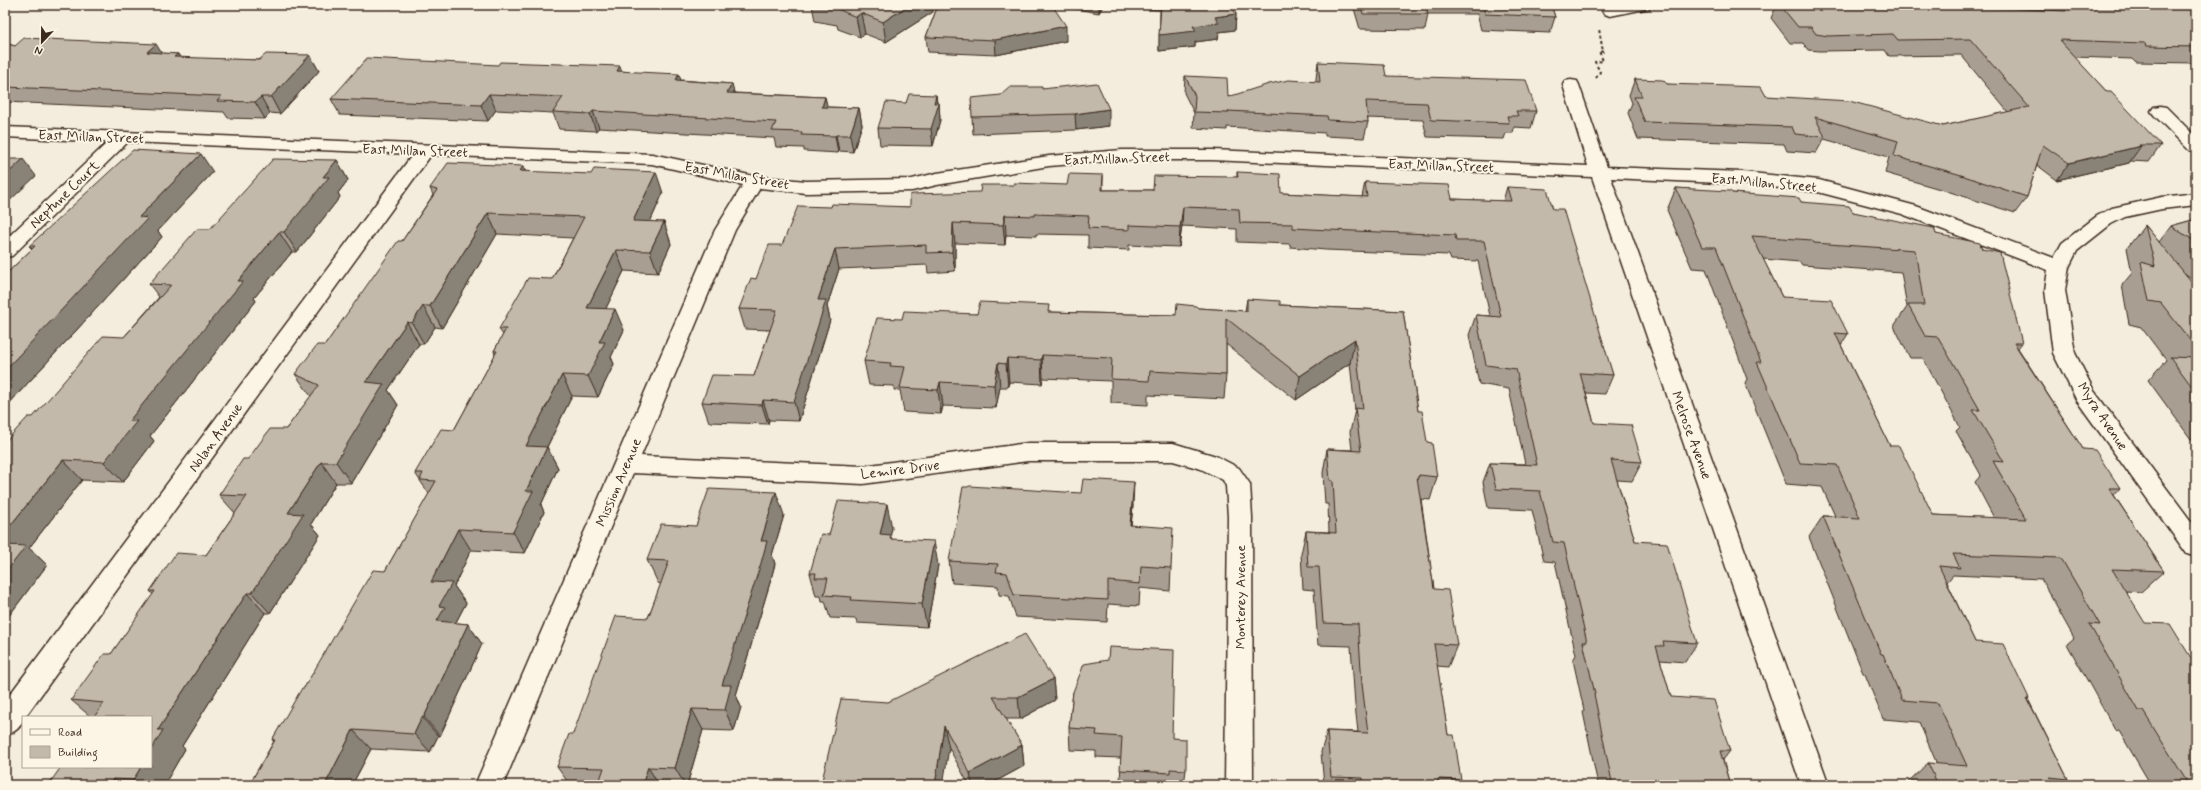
<svg xmlns="http://www.w3.org/2000/svg" width="2201" height="790" viewBox="0 0 2201 790" font-family="Mynerve,sans-serif">
  <style>
    .lines { fill: none; stroke-linecap: round; stroke-linejoin: round }
    .street-casing { stroke: #3b2a1e; stroke-width: 3 }
    .path { stroke: #3b2a1e; stroke-width: 2; stroke-dasharray: 3 2.5; stroke-linecap: butt }
    .street { fill: #fcf5e5; fill-rule: evenodd }
    .wall { fill: #a89f92; stroke: #3b2a1e; fill-rule: evenodd }
    .shaded-wall { fill: #888277; stroke: #3b2a1e }
    .building { fill: #c3b9aa; stroke: #3b2a1e; fill-rule: evenodd }
    .labels { text-anchor: middle; stroke-width: 4; stroke-linejoin: round; paint-order: stroke }
    .street-label { font-size: 14px; fill: #3b2a1e; stroke: #fcf5e5 }
  </style>
  <rect width="100%" height="100%" fill="#f4eddd"/>
  <filter id="ink" filterUnits="userSpaceOnUse"><feTurbulence type="fractalNoise" baseFrequency=".025" numOctaves="2"/><feDisplacementMap in="SourceGraphic" scale="8" xChannelSelector="R" yChannelSelector="G"/><feConvolveMatrix kernelMatrix="1 2 1 2 8 2 1 2 1" color-interpolation-filters="sRGB"/></filter>
  <g filter="url(#ink)">
    <g class="lines">
      <!-- street casing -->
      <g class="street-casing">
        <g id="street">
          <polygon points="1618,5 1653,5 1650,8 1610,16 1605,14 1602,11 1605,8"/>
          <path d="M1571,80L1577,81L1579,85L1607,167L1742,172L1819,180L1916,206L2054,258L2062,243L2097,216L2112,208L2162,197L2196,193V205L2162,209L2125,217L2111,224L2077,251L2069,267L2065,290L2075,353L2094,391L2196,528V557L2187,554L2077,401L2053,353L2045,290L2048,270L1902,214L1818,192L1742,184L1611,178L1829,785H1801L1592,177L1212,160H1122L1049,166L937,185L912,191L806,193L760,188L735,230L641,456L863,466L1028,443H1173L1216,456L1239,468L1250,484L1252,517L1253,785H1225L1228,517L1226,486L1223,480L1201,469L1173,461H1028L863,484L633,473L503,785H475L715,230L743,185L652,164L431,155L25,717H23C23,727 13,733 5,736V701L413,154L128,142L12,256L5,257V240L108,142L5,137V127L652,154L754,176L806,181L912,179L937,173L1049,156L1122,150H1212L1588,166L1563,85L1565,81Z"/>
          <polygon points="2160,106 2166,107 2196,137 2196,152 2190,151 2154,115 2151,111 2154,107"/>
        </g>
      </g>
      <!-- path -->
      <polyline class="path" points="1596,78 1600,72 1595,62 1603,61 1599,51 1603,52 1599,29"/>
      <!-- street -->
      <use href="#street" class="street"/>
    </g>
    <!-- wall -->
    <g class="wall">
      <polygon points="58,5 116,5 114,7 58,6"/>
      <polygon points="359,5 399,5 395,8"/>
      <polygon points="812,5 932,5 933,12 886,42 865,34 860,37 838,29 837,25 815,21"/>
      <polygon points="938,5 1231,5 1236,14 1235,30 1219,32 1218,39 1195,42 1195,47 1159,51 1160,10 1103,6 1099,13 1052,5 1066,41 996,55 928,52 926,37"/>
      <polygon points="1353,5 1551,5 1555,17 1550,33 1481,30 1477,14 1428,14 1425,30 1360,29"/>
      <polygon points="1777,5 1959,5 1960,6 2041,10 2037,5 2196,5 2196,63 2136,62 2133,59 2074,57 2107,92 2161,145 2149,162 2130,161 2129,163 2057,180 2037,165 2027,197 2015,213 1947,191 1885,173 1889,157 1824,139 1816,153 1787,151 1784,144 1638,139 1628,113 1632,103 1629,95 1635,79 1667,84 1766,96 1943,126 2008,112 1961,55 1889,56 1885,50 1820,51 1808,50 1803,43 1790,43 1771,18"/>
      <polygon points="5,43 15,46 178,54 180,58 259,60 310,55 319,71 280,114 270,113 265,119 228,118 224,112 5,102"/>
      <polygon points="1318,62 1386,76 1536,111 1531,128 1514,127 1513,133 1506,133 1504,139 1427,137 1423,120 1367,118 1368,122 1364,138 1325,136 1325,133 1227,127 1227,130 1193,128 1194,113 1184,93 1185,76 1228,97 1316,81 1316,79"/>
      <polygon points="622,71 681,80 732,84 734,93 825,97 827,107 859,108 862,125 853,152 839,151 838,153 804,151 804,148 776,147 774,138 599,128 596,131 559,129 553,113 496,110 488,121 340,115 331,99"/>
      <polygon points="1042,89 1109,126 1076,130 973,134 972,117"/>
      <polygon points="936,95 937,103 939,103 940,120 933,146 880,145 878,128 906,103"/>
      <polygon points="337,160 348,180 338,193 340,197 297,252 292,252 254,298 256,301 150,436 154,441 123,482 82,480 29,548 47,565 5,621 10,625 5,630 5,442 33,417 124,337 159,297 149,284 210,229"/>
      <polygon points="523,166 525,171 663,193 650,222 664,222 671,244 658,273 624,271 606,308 624,330 611,357 614,364 598,397 572,396 547,447 558,468 541,505 544,512 525,553 471,550 454,586 466,603 456,622 457,623 468,624 482,644 440,736 438,736 430,752 371,749 352,785 249,785 274,741 272,740 304,688 385,571 429,494 415,473 454,430 495,355 494,351 503,335 499,329 552,279 573,238 497,234 442,328 435,327 424,344 419,344 388,390 398,405 351,483 336,483 311,524 320,535 270,613 265,613 182,746 185,749 164,785 10,785 49,784 151,717 91,717 71,700 111,654 153,595 150,591 206,555 235,513 219,495 248,459 286,429 311,396 310,395 295,374 325,345 402,241 433,195 430,188"/>
      <polygon points="213,172 158,231 162,237 5,408 5,275 32,249 29,246"/>
      <polygon points="1237,172 1281,193 1362,197 1365,182 1452,199 1503,201 1507,187 1553,209 1613,375 1605,394 1586,393 1594,423 1642,462 1632,481 1617,480 1635,541 1697,643 1685,662 1660,660 1671,697 1730,751 1723,760 1730,785 1598,785 1583,712 1584,710 1573,660 1576,655 1555,562 1544,561 1532,510 1488,508 1483,482 1490,463 1525,464 1509,389 1479,384 1469,335 1476,315 1490,316 1478,261 1451,260 1449,255 1326,250 1290,247 1290,244 1237,242 1237,229 1182,226 1179,247 1129,245 1129,250 1088,248 1088,235 1036,234 1036,236 1006,235 1005,245 955,243 955,271 928,273 927,265 839,269 827,306 830,320 799,421 769,420 768,424 709,422 702,402 754,376 770,330 745,329 739,309 756,279 782,245 831,207 910,207 1103,190 1153,190 1237,177"/>
      <path d="M1676,188L1732,193L1801,202L1853,212L1936,234L1982,249L2022,343L2018,348L2083,449L2120,488L2114,495L2164,571L2141,592L2126,591L2196,785H2151L2119,731L2115,730L2067,644L2074,638L2041,579L1953,575L1947,582L1975,642L2029,698L2028,699L2068,779L2060,785H1910L1908,782L1928,763L1937,764L1919,722L1883,719L1865,674L1863,673L1809,537L1823,516H1835L1822,487L1786,484L1745,383L1747,379L1706,269L1692,268L1667,210ZM1763,259L1800,262L1802,265L1901,272L1907,307L1894,326L1910,358H1923L1960,427L1956,431L1981,475L1975,482L1994,518L1933,515L1890,446L1841,345L1848,334L1782,297Z"/>
      <polygon points="2196,219 2196,281 2184,273 2196,287 2196,446 2148,380 2166,360 2141,327 2129,324 2122,285 2132,273 2127,248 2145,225 2159,242 2171,226"/>
      <polygon points="1247,299 1280,305 1403,311 1418,411 1437,477 1430,500 1421,499 1434,589 1457,645 1448,667 1437,666 1448,735 1461,780 1459,785 1324,785 1321,752 1327,731 1358,732 1355,705 1351,646 1318,645 1314,590 1303,589 1301,554 1306,531 1329,532 1328,504 1325,504 1323,473 1327,449 1352,450 1350,432 1355,410 1350,363 1296,400 1226,344 1226,375 1224,399 1148,395 1148,405 1111,403 1111,381 1043,378 1042,384 1009,382 1008,387 1000,387 996,408 943,406 941,414 904,412 900,390 894,390 894,386 869,385 864,361 902,319 977,314 1050,312 1126,314 1176,315 1198,308 1245,311"/>
      <polygon points="1133,505 1131,525 1171,568 1170,591 1140,588 1139,606 1108,604 1107,622 1016,617 1009,596 999,595 998,586 952,583 949,561"/>
      <polygon points="784,515 772,555 775,564 769,586 736,695 741,707 734,731 703,730 687,785 570,785 557,767 573,734 648,618 661,584 658,583 647,560 696,526"/>
      <polygon points="892,528 890,535 892,539 938,565 927,627 857,623 856,619 830,618 825,601 822,601 821,596 816,596 810,573 829,535"/>
      <polygon points="1053,679 1055,700 1020,719 1006,719 1022,745 1024,766 989,785 969,785 949,748 888,702"/>
      <polygon points="1073,692 1172,738 1186,770 1184,785 1120,785 1121,758 1096,757 1096,751 1070,750 1069,728"/>
    </g>
    <!-- shaded-wall -->
    <g class="shaded-wall">
      <polygon points="394,5 399,5 395,8"/>
      <polygon points="709,5 723,5 710,8"/>
      <polygon points="909,5 932,5 933,12 886,42 883,22"/>
      <polygon points="1099,5 1103,5 1099,13"/>
      <polygon points="861,13 865,34 860,37 856,17"/>
      <polygon points="1236,14 1235,30 1219,32 1218,39 1195,42 1195,47 1159,51 1159,35 1215,17"/>
      <polygon points="1066,26 1066,41 996,55 995,40"/>
      <polygon points="156,44 166,60 147,52"/>
      <polygon points="178,54 188,70 174,57"/>
      <polygon points="310,55 319,71 280,114 271,97"/>
      <polygon points="620,66 626,82 617,71"/>
      <polygon points="679,74 684,91 676,80"/>
      <polygon points="732,84 736,101 727,93"/>
      <polygon points="489,94 496,110 488,121 481,105"/>
      <polygon points="936,95 937,107 939,103 940,120 933,146 931,129 934,103"/>
      <polygon points="261,97 270,113 265,119 255,102"/>
      <polygon points="825,97 829,113 822,107"/>
      <polygon points="859,108 862,125 853,152 850,135"/>
      <polygon points="1109,109 1109,126 1076,130 1075,114"/>
      <polygon points="593,111 599,128 596,131 590,114"/>
      <polygon points="836,135 839,151 838,153 835,136"/>
      <polygon points="2141,146 2129,163 2057,180 2069,163"/>
      <polygon points="201,154 213,172 158,231 162,237 5,408 5,370 139,217"/>
      <polygon points="23,159 36,176 5,205 5,176"/>
      <polygon points="337,160 348,180 338,193 340,197 297,252 284,232 323,177"/>
      <polygon points="523,166 532,188 520,171"/>
      <polygon points="656,172 663,193 641,242 633,221"/>
      <polygon points="1103,175 1103,195 1102,190"/>
      <polygon points="1183,207 1182,226 1179,247 1180,227"/>
      <polygon points="488,213 497,234 442,328 430,306"/>
      <polygon points="1005,215 1006,235 1005,245 1003,225"/>
      <polygon points="664,222 671,244 658,273 650,251"/>
      <polygon points="953,223 955,243 955,271 952,252"/>
      <polygon points="279,232 292,252 254,298 256,301 150,436 154,441 123,482 104,462 129,421 238,281"/>
      <polygon points="835,249 839,269 827,306 830,320 799,421 794,402 818,300"/>
      <polygon points="616,250 624,271 596,329 587,308"/>
      <polygon points="423,306 435,327 424,344 412,323"/>
      <polygon points="615,309 624,330 611,357 614,364 598,397 588,376 599,342"/>
      <polygon points="407,322 419,344 388,390 398,405 351,483 336,462 366,382"/>
      <polygon points="1355,339 1350,363 1296,400 1300,376"/>
      <polygon points="1042,355 1043,378 1042,384 1041,360"/>
      <polygon points="1007,358 1009,382 1008,387 1006,364"/>
      <polygon points="998,363 1000,387 996,408 994,385"/>
      <polygon points="562,375 572,396 537,467 526,446"/>
      <polygon points="940,382 943,406 941,414 938,390"/>
      <polygon points="763,400 769,420 768,424 762,405"/>
      <polygon points="547,447 558,468 541,505 544,512 525,553 513,532 526,491"/>
      <polygon points="63,460 82,480 29,548 47,565 5,621 10,625 5,630 5,532"/>
      <polygon points="321,462 336,483 311,524 320,535 270,613 252,593 288,513"/>
      <polygon points="1134,482 1133,505 1129,548 1130,525"/>
      <polygon points="776,492 784,515 772,555 775,564 769,586 736,695 741,707 734,731 725,710 722,685 761,541"/>
      <polygon points="887,504 892,528 886,558 880,534"/>
      <polygon points="458,529 471,550 454,586 466,603 456,622 459,627 437,621 439,606 431,582"/>
      <polygon points="934,541 938,565 927,627 922,604"/>
      <polygon points="247,593 265,613 182,746 185,749 164,785 139,785 133,780 141,767 151,767 151,750 158,730"/>
      <polygon points="468,624 482,644 440,736 424,717"/>
      <polygon points="1053,679 1055,700 1020,719 1018,697"/>
      <polygon points="692,709 703,730 687,785 685,785 675,768"/>
      <polygon points="422,717 438,736 430,752 414,734"/>
      <polygon points="944,726 949,748 943,785 935,785"/>
      <polygon points="353,730 371,749 352,785 325,785"/>
      <polygon points="1022,745 1024,766 989,785 972,785 970,773"/>
      <polygon points="648,767 659,785 642,785"/>
      <polygon points="113,779 121,785 109,785"/>
    </g>
    <!-- building -->
    <g class="building">
      <polygon points="833,5 909,5 883,22 861,13 856,17 835,8"/>
      <polygon points="938,5 1052,5 1066,26 995,40 926,37"/>
      <polygon points="1161,5 1231,5 1236,14 1215,17 1219,23 1193,26 1196,31 1159,35"/>
      <polygon points="1361,5 1425,5 1428,14 1363,14"/>
      <polygon points="1483,5 1551,5 1555,17 1485,14"/>
      <polygon points="1780,5 1959,5 1960,6 2066,11 2061,5 2196,5 2196,47 2147,46 2144,43 2059,40 2107,92 2111,92 2161,145 2139,145 2141,146 2069,163 2043,145 2027,197 1958,174 1894,156 1898,141 1815,117 1825,137 1795,134 1792,127 1645,122 1634,97 1642,97 1635,79 1663,80 1667,84 1761,87 1766,96 1849,101 1943,126 2029,107 1970,39 1898,40 1893,34 1828,36 1816,34 1811,27 1798,27"/>
      <polygon points="24,38 156,44 147,52 178,54 174,57 259,60 266,54 310,55 271,97 261,97 255,102 217,101 222,96 5,87 5,43 15,46"/>
      <polygon points="367,58 498,65 500,62 620,66 617,71 679,74 676,80 732,84 727,93 825,97 822,107 859,108 850,135 836,135 835,136 801,135 802,132 772,131 776,122 593,111 590,114 553,112 563,97 489,94 481,105 331,99"/>
      <polygon points="1318,62 1384,65 1386,76 1526,80 1536,111 1516,111 1518,116 1507,116 1509,123 1431,120 1427,103 1366,101 1368,122 1328,120 1327,116 1228,111 1228,113 1194,112 1195,96 1185,76 1227,78 1228,97 1269,84 1289,80 1320,82"/>
      <polygon points="1097,83 1109,109 1075,114 972,117 971,98 1001,95 1010,87 1042,87 1042,89"/>
      <polygon points="909,94 936,95 934,103 939,103 931,129 878,128 886,102 906,103"/>
      <polygon points="133,150 201,154 139,217 148,218 5,370 5,289 9,286 5,286 5,275 35,246 29,246"/>
      <polygon points="5,159 23,159 5,176"/>
      <polygon points="273,159 337,160 323,177 329,177 284,232 279,232 238,281 243,281 129,421 137,421 104,462 63,460 5,532 5,442 28,417 33,417 103,336 124,337 171,285 149,284 197,229 210,229"/>
      <polygon points="448,163 523,166 520,171 591,174 594,169 656,172 633,221 664,222 650,251 616,250 587,308 615,309 599,342 605,342 588,376 562,375 526,446 547,447 526,491 533,491 513,532 458,529 431,582 452,583 439,606 445,607 437,621 468,624 424,717 422,717 414,734 353,730 325,785 249,785 275,740 272,740 302,688 304,688 373,570 385,571 436,481 420,480 423,473 415,473 441,429 454,430 497,351 494,351 506,329 499,329 528,278 552,279 584,217 488,213 430,306 423,306 412,323 407,322 366,382 384,384 336,462 321,462 288,513 303,514 252,593 247,593 158,730 163,730 151,750 151,717 94,717 104,703 71,700 104,654 111,654 155,591 150,591 176,553 206,555 247,496 219,495 243,459 248,459 270,429 286,429 319,385 295,374 317,345 325,345 398,241 402,241 437,190 430,188"/>
      <polygon points="1237,172 1280,174 1281,193 1367,197 1365,182 1449,185 1452,199 1511,201 1507,187 1547,189 1553,209 1563,209 1613,375 1580,373 1594,423 1631,425 1642,462 1611,460 1635,541 1667,543 1697,643 1663,641 1664,646 1656,646 1671,697 1714,700 1730,751 1720,751 1730,785 1632,785 1632,784 1612,782 1594,694 1595,694 1583,642 1587,642 1564,543 1553,542 1540,491 1496,489 1490,463 1537,465 1516,369 1486,365 1476,315 1501,317 1484,241 1456,241 1455,235 1329,230 1293,228 1293,224 1240,223 1239,209 1183,207 1180,227 1129,225 1129,230 1088,228 1089,216 1035,214 1035,216 1005,215 1003,225 953,223 952,252 926,253 926,245 835,249 818,300 826,300 794,402 763,400 762,405 702,402 712,375 754,376 777,310 739,309 751,278 756,279 769,245 782,245 798,206 831,207 832,204 910,207 910,195 914,194 980,192 981,185 1014,185 1014,183 1067,185 1069,174 1103,175 1102,190 1153,190 1154,176 1238,177"/>
      <path d="M1676,188L1730,191L1732,193L1799,198L1801,202L1849,206L1853,212L1934,228L1936,234L1980,243L1982,249L2000,253L2022,343H2014L2083,449L2095,450L2120,488H2109L2164,571L2112,569L2145,623L2170,624L2196,666V785H2189L2143,711H2139L2089,624L2100,625L2061,558L1953,554L1960,568L1939,566L1975,642L2003,644L2029,698H2027L2068,779L2050,777L2054,785H1938L1928,763L1967,766L1938,703L1902,700L1883,654H1881L1823,516L1860,518L1837,465L1800,463L1757,362H1761L1716,247H1702ZM1752,236L1812,240L1814,243L1915,250L1924,305H1908L1925,336L1938,337L1980,410H1973L2004,462L1993,461L2026,519L1933,515L1899,446H1890L1835,333L1848,334L1831,300L1782,297Z"/>
      <polygon points="2196,219 2196,242 2171,226"/>
      <polygon points="2145,225 2196,287 2196,348 2161,303 2149,301 2141,262 2155,266"/>
      <polygon points="1247,299 1280,301 1280,305 1403,311 1418,411 1422,411 1427,442 1432,443 1437,477 1419,475 1419,477 1417,477 1434,589 1448,590 1457,645 1434,644 1448,735 1454,735 1461,780 1438,779 1439,785 1363,785 1363,778 1331,777 1327,731 1368,733 1362,684 1358,624 1323,623 1319,567 1308,567 1306,531 1336,533 1333,481 1330,480 1327,449 1361,451 1355,408 1363,409 1355,339 1300,376 1226,318 1226,375 1150,371 1149,381 1111,379 1112,358 1042,355 1041,360 1007,358 1006,364 998,363 994,385 940,382 938,390 900,388 905,367 890,366 891,363 864,361 877,318 902,319 904,311 977,314 980,302 1049,305 1048,312 1126,314 1176,315 1177,304 1196,306 1198,308 1247,311"/>
      <polygon points="2170,357 2196,358 2196,392"/>
      <polygon points="1083,479 1134,482 1130,525 1173,528 1171,568 1141,566 1140,584 1108,581 1108,600 1014,595 1007,573 996,572 998,564 949,561 963,487 968,487 969,486 1081,493"/>
      <polygon points="709,489 776,492 761,541 767,541 761,563 722,685 731,685 725,710 692,709 675,768 648,767 642,785 598,785 604,768 557,767 569,734 573,734 616,616 648,618 669,561 647,560 661,524 696,526"/>
      <polygon points="838,501 887,504 880,534 891,535 890,539 934,541 922,604 851,600 852,597 824,595 828,578 815,578 816,573 810,573 821,534 829,535"/>
      <polygon points="5,545 26,546 5,573"/>
      <polygon points="1025,634 1053,679 1018,697 993,697 1022,745 970,773 944,726 935,785 821,785 841,699 888,702"/>
      <polygon points="1109,647 1174,650 1172,738 1186,739 1186,770 1170,769 1170,773 1120,770 1122,737 1096,735 1097,730 1069,728 1073,692 1084,664 1108,660"/>
      <polygon points="61,767 141,767 133,780 113,779 109,785 10,785 12,783 49,784"/>
    </g>
  </g>
  <g class="labels">
    <!-- street labels -->
    <g class="street-label">
      <text transform="translate(91 136) rotate(2)" y="5">East Millan Street</text>
      <text transform="translate(415 150) rotate(2)" y="5">East Millan Street</text>
      <text transform="translate(1117 158) rotate(-2)" y="5">East Millan Street</text>
      <text transform="translate(1441 165) rotate(2)" y="5">East Millan Street</text>
      <text transform="translate(737 175) rotate(10)" y="5">East Millan Street</text>
      <text transform="translate(1764 182) rotate(5)" y="5">East Millan Street</text>
      <text transform="translate(64 194) rotate(-44)" y="5">Neptune Court</text>
      <text transform="translate(2103 416) rotate(56)" y="5">Myra Avenue</text>
      <text transform="translate(1692 435) rotate(70)" y="5">Melrose Avenue</text>
      <text transform="translate(215 437) rotate(-54)" y="5">Nolan Avenue</text>
      <text transform="translate(900 469) rotate(-7)" y="5">Lemire Drive</text>
      <text transform="translate(618 482) rotate(-67)" y="5">Mission Avenue</text>
      <text transform="translate(1240 597) rotate(-90)" y="5">Monterey Avenue</text>
    </g>
  </g>
  <!-- margin -->
  <rect width="2201" height="790" fill="none" stroke="#fcf5e5" stroke-width="20"/>
  <rect x="10" y="10" width="2181" height="770" fill="none" stroke="#3b2a1e" stroke-width="1.5" filter="url(#ink)"/>
  <!-- legend -->
  <rect x="22" y="716" width="130" height="52" fill="#fcf5e5" stroke="#afa495"/>
  <rect x="30" y="729" width="20" height="6" fill="#fcf5e5" stroke="#afa495"/>
  <text x="58" y="736" font-size="12" fill="#3b2a1e">Road</text>
  <rect x="30" y="746" width="20" height="12" fill="#c3b9aa" stroke="#afa495"/>
  <text x="58" y="756" font-size="12" fill="#3b2a1e">Building</text>
  <!-- north arrow -->
  <g transform="translate(42 42) rotate(202)" stroke="#fcf5e5" stroke-width="3" paint-order="stroke">
  <path d="M0-3L7 15L0 10L-7 15Z" fill="#3b2a1e"/>
  <text y="-6" font-size="11" font-weight="bold" text-anchor="middle" fill="#3b2a1e">N</text>
  </g>
</svg>
